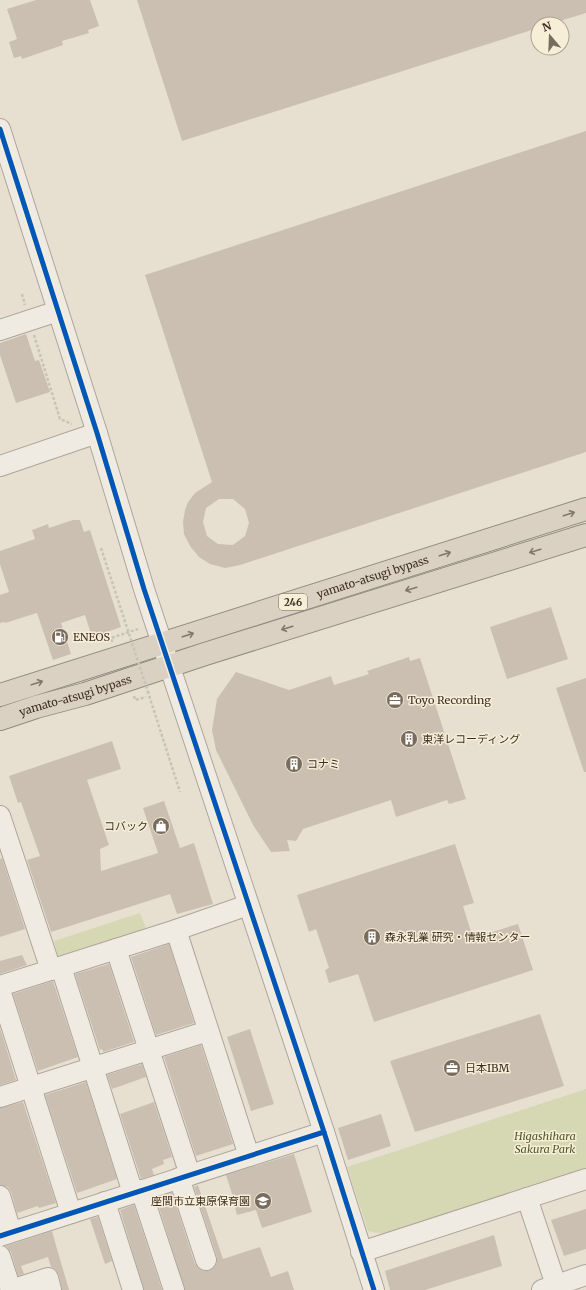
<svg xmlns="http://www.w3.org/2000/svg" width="586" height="1290" viewBox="0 0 586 1290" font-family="Merriweather,'Noto Sans JP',serif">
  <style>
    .green { fill: #d6d7b3 }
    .building { fill: #cbbfb2; fill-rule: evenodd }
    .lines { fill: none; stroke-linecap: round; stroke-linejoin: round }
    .minor-casing { stroke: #ada599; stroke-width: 22 }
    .highway-casing { stroke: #928b80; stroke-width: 24 }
    .path { stroke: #c8c2b9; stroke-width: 2.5; stroke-dasharray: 3 2; stroke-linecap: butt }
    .minor { stroke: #efebe3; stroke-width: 20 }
    .highway { stroke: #dad1c2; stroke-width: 22 }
    .path-bridge { stroke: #c8c2b9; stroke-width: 2.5; stroke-dasharray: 3 2; stroke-linecap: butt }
    .cycleway-casing { stroke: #f7eed8; stroke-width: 8 }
    .cycleway { stroke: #0057b8; stroke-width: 5 }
    .oneway { stroke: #847769 }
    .labels { text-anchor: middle; stroke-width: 3; stroke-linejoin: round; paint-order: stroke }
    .shield { fill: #f7eed8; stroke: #756857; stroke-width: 1 }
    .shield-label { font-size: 10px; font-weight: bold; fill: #3d2e20 }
    .street-label { font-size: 11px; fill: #3d2e20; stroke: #f7eed8 }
    .poi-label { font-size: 11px; fill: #3d2e20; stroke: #f7eed8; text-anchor: start }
    .park-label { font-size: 11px; font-style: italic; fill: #4d5a26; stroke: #f7eed8 }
  </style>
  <rect width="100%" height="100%" fill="#e7e0d1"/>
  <!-- green -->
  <g class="green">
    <polygon points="140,913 147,931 59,961 54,941"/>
    <polygon points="586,1089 586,1169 384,1234 368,1231 347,1167"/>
  </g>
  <!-- building -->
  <g class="building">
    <polygon points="36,0 90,0 99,26 88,30 89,33 62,41 63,45 22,59 21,56 14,58 9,42 17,39 7,9"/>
    <polygon points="137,0 586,0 586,13 550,24 538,24 538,28 182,141"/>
    <path d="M586,131V452L240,565L225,568L210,564L199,557L190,546L184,534L183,522L185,510L188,502L195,493L212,482L145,275ZM219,499H233L245,509L249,523L245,536L233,545L218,544L207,536L203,522L206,508Z"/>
    <polygon points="26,334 35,361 39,360 50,392 16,403 0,355 0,343"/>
    <polygon points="73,520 80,520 84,532 90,530 121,627 92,637 85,615 61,623 71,654 53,660 37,613 5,623 5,622 0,623 0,595 9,592 0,564 0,551 35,539 32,530 48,524 49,528"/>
    <polygon points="551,607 568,659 507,679 490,627"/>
    <polygon points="409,657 410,661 420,658 466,799 449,804 447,800 396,817 391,800 303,829 296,841 287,840 290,851 271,852 253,825 216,750 212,730 217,699 236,672 289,690 331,676 334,685 369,674 367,671"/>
    <polygon points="586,678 586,772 584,772 556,688"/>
    <polygon points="112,741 121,769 87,780 109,845 100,849 101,871 158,853 143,808 164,801 180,848 194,843 213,904 177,914 170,894 51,932 27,860 40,856 21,802 18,803 9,776"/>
    <polygon points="455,844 474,903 463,906 473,938 518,924 533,970 374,1022 358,974 329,983 325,970 329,968 316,929 309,932 297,895"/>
    <polygon points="2,858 25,929 0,937 0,859"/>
    <polygon points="169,944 194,1023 156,1035 131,957"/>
    <polygon points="22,955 27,965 0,974 0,961"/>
    <polygon points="109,964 134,1042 103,1052 102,1049 100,1050 75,974"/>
    <polygon points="53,981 78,1057 38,1071 13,994"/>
    <polygon points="540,1014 564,1086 415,1132 390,1061"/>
    <polygon points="0,1028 16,1080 0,1085"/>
    <polygon points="250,1029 274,1104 251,1111 227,1037"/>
    <polygon points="201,1045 233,1144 196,1156 164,1057"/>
    <polygon points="142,1064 146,1077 112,1089 107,1075"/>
    <polygon points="86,1082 117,1179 77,1193 45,1095"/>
    <polygon points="23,1102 56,1203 39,1208 38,1206 17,1213 11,1192 8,1187 0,1185 0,1108"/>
    <polygon points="154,1102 172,1157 163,1160 164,1164 152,1169 154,1175 141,1179 120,1114"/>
    <polygon points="381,1114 391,1146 348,1160 338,1128"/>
    <polygon points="294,1154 312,1212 262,1228 256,1210 237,1215 233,1200 234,1200 226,1175"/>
    <polygon points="198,1185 223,1259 260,1247 271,1277 288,1271 294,1290 185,1290 156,1198 172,1193 195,1264 199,1269 204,1271 209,1271 215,1267 217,1262 217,1257 194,1187"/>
    <polygon points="134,1205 162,1290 144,1290 120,1210"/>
    <polygon points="586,1209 586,1249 564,1256 551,1220"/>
    <polygon points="98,1217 112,1261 105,1264 90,1219"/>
    <polygon points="52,1231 57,1249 69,1290 62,1290 59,1275 56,1270 51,1267 48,1257 21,1266 24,1274 18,1276 11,1252 6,1246"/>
    <polygon points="494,1235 502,1266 425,1290 390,1290 385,1271"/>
  </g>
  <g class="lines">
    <!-- minor casing -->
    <g class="minor-casing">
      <g id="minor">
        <polyline points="0,129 97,433 144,589 324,1132 374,1290"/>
        <polyline points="0,330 58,311"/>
        <polyline points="0,466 97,433"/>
        <polyline points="0,816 51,970"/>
        <polyline points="176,930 249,1156"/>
        <polyline points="116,949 190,1175"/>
        <polyline points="61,967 133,1193"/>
        <polyline points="0,986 176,930 248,905"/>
        <polyline points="0,990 71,1213"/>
        <polyline points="0,1097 208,1031"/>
        <polyline points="179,1178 206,1260"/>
        <polyline points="141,1190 174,1290"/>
        <polyline points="0,1196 11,1232"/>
        <polyline points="527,1198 556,1285"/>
        <polyline points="105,1202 133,1290"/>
        <polyline points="0,1236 324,1132"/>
        <polyline points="361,1252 586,1179"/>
        <polyline points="0,1256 11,1290"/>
        <polyline points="11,1290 48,1278 51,1290"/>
        <polyline points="542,1290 586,1275"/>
      </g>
    </g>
    <!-- highway casing -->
    <g class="highway-casing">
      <g id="highway">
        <path id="s1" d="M0,695L586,509"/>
        <path id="s2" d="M0,719L36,707L85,694L205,654L586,535"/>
      </g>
    </g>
    <!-- path -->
    <g class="path">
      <polyline points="22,294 25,305"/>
      <polyline points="34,335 60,419 72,424"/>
      <polyline points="112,642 111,638 138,629"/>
      <polyline points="147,692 148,692 180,792"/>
      <polyline points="134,696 135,700 146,697"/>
    </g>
    <!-- minor -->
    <use href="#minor" class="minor"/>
    <!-- highway -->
    <use href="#highway" class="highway"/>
    <!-- path-bridge -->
    <polyline class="path-bridge" points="101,548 148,692"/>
    <!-- cycleway casing -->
    <g class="cycleway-casing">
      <g id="cycleway">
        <polyline points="0,129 97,433 144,589 324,1132 374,1290"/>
        <polyline points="0,1236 324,1132"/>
      </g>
    </g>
    <!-- cycleway -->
    <use href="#cycleway" class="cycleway"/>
  </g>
  <!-- one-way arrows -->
  <defs><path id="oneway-shaft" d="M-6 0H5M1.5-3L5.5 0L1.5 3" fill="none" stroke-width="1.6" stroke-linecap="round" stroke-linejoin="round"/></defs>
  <g class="oneway">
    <use href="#oneway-shaft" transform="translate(569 514) rotate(-18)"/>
    <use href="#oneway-shaft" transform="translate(535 551) rotate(163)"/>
    <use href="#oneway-shaft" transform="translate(445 554) rotate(-18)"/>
    <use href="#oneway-shaft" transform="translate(411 589) rotate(163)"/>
    <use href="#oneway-shaft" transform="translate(287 628) rotate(163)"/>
    <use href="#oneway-shaft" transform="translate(188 635) rotate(-18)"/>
    <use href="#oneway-shaft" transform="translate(37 683) rotate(-18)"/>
  </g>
  <!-- icons -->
  <defs>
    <g id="fuel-disc" transform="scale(0.9)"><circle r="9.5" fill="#786c5e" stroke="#f7eed8"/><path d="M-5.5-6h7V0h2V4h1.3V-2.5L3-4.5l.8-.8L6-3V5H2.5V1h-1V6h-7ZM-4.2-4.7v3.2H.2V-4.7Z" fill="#fff"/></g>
    <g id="office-disc" transform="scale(0.9)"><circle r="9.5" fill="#786c5e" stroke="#f7eed8"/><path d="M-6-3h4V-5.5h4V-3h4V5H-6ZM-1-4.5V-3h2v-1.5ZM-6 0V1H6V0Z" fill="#fff"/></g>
    <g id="building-disc" transform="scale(0.9)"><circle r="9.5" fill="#786c5e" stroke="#f7eed8"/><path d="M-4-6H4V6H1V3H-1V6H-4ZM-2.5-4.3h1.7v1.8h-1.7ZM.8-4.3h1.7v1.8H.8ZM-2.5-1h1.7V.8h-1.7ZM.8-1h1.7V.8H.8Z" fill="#fff"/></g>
    <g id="shop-disc" transform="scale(0.9)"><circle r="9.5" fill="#786c5e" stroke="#f7eed8"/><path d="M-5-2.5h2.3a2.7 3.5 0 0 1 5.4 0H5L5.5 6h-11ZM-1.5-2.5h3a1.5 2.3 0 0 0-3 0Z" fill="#fff"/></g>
    <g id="school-disc" transform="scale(0.9)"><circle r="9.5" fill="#786c5e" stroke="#f7eed8"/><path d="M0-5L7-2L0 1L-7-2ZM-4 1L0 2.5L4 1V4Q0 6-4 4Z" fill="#fff"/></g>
  </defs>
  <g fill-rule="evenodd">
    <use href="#fuel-disc" x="60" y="637"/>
    <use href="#office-disc" x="395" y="700"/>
    <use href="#building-disc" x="409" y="739"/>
    <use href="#building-disc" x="294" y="764"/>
    <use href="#shop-disc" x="161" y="826"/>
    <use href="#building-disc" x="372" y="937"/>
    <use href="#office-disc" x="452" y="1068"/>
    <use href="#school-disc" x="263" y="1201"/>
  </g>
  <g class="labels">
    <!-- shield labels -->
    <rect class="shield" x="279" y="594" width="28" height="16" rx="3"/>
    <g class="shield-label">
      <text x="293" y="606">246</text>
    </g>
    <!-- street labels -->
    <g class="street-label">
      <text dy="4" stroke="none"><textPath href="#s1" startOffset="391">yamato-atsugi bypass</textPath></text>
      <text dy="4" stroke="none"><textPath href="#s2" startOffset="79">yamato-atsugi bypass</textPath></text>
    </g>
    <!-- poi labels -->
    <g class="poi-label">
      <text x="73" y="641">ENEOS</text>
      <text x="408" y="704">Toyo Recording</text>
      <text x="422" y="743">東洋レコーディング</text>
      <text x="307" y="768">コナミ</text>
      <text x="148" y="830" text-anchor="end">コバック</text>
      <text x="385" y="941">森永乳業 研究・情報センター</text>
      <text x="465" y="1072">日本IBM</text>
      <text x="250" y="1205" text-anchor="end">座間市立東原保育園</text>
    </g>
    <!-- park labels -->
    <g class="park-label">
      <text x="545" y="1140">Higashihara<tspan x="545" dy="13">Sakura Park</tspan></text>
    </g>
  </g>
  <!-- north arrow -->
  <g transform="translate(550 36) rotate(341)"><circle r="19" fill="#f7eed8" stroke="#ada18e"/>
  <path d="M0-3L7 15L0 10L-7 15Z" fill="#786c5e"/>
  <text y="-6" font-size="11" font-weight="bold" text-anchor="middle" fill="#3d2e20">N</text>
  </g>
</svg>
